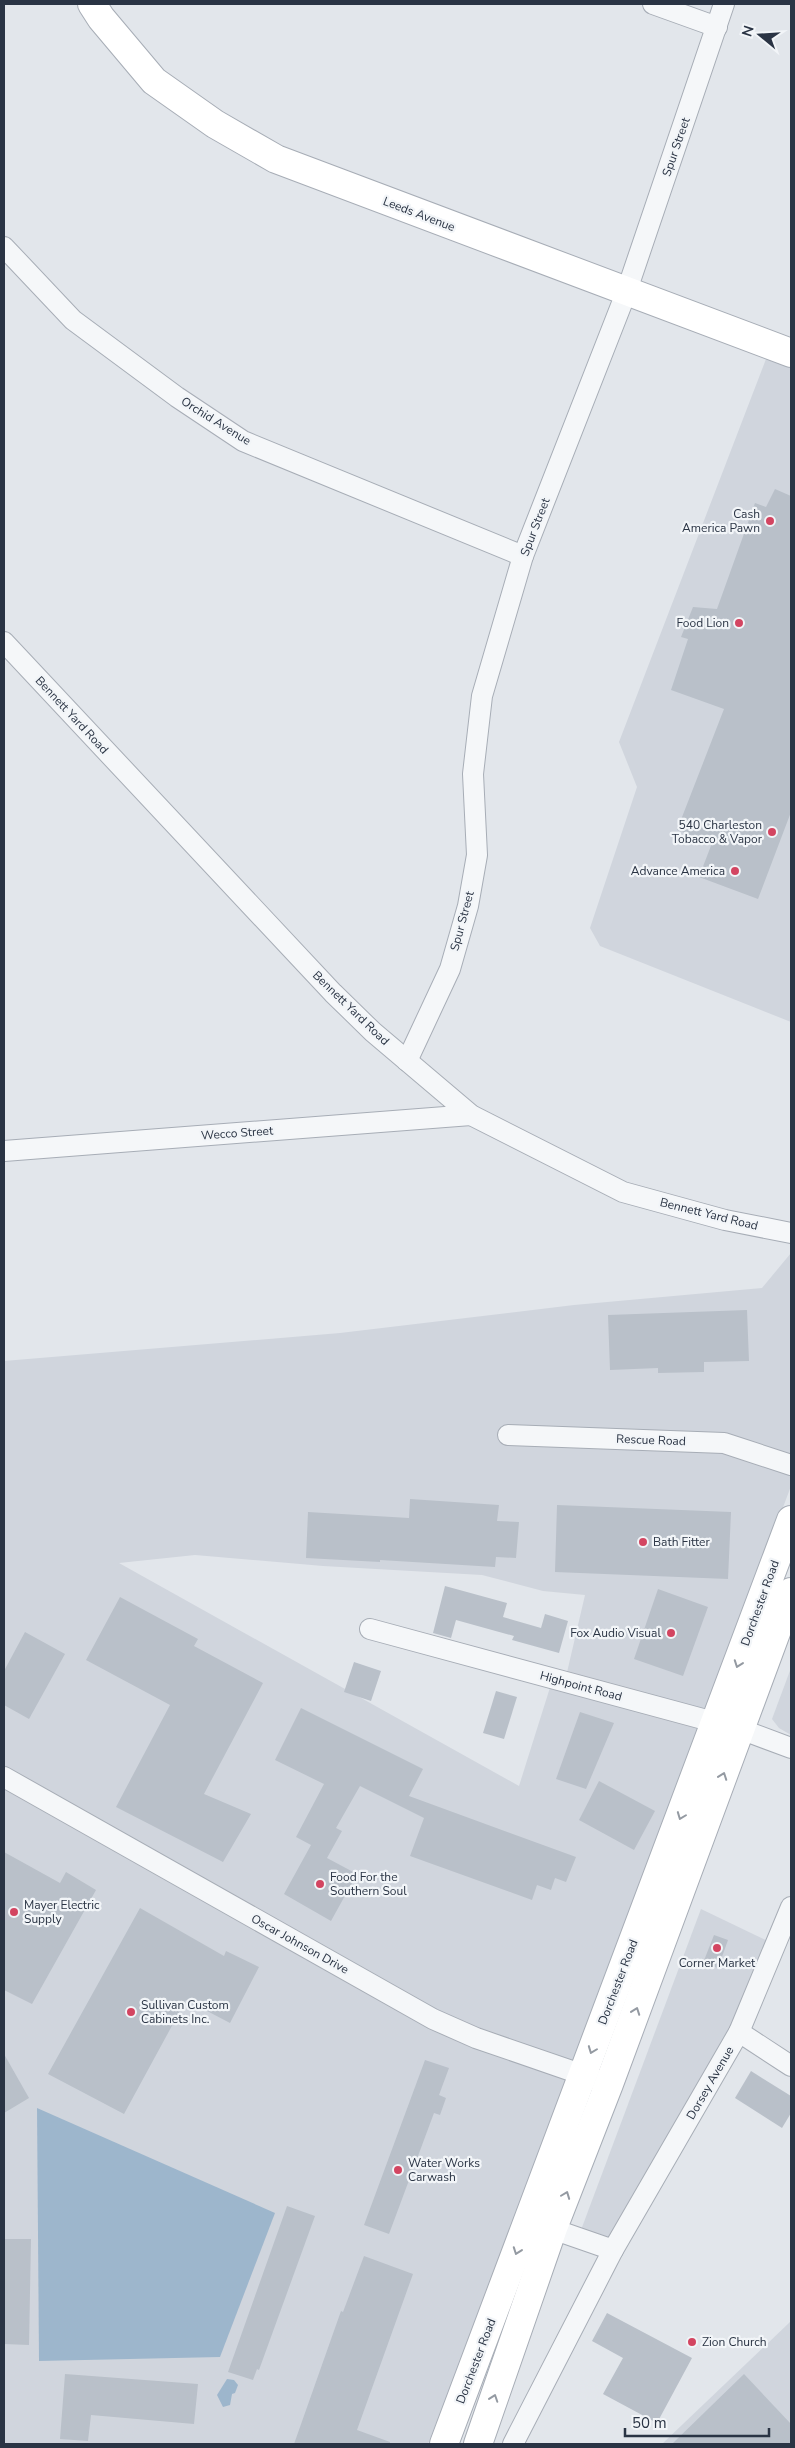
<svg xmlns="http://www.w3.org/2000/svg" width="795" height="2448" viewBox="0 0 795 2448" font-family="'Nunito Sans',sans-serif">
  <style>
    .built { fill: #d0d5dd; fill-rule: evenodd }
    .water { fill: #9db6cc }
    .building { fill: #b9c0c9 }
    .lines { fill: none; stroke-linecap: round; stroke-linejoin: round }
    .street-casing { stroke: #a7adb6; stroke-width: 22 }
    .secondary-casing { stroke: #a7adb6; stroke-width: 30 }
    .street { stroke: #f5f7f9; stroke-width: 20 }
    .secondary { stroke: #fff; stroke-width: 28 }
    .oneway { stroke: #949aa2 }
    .poi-dot { fill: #d34561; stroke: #f2f5f8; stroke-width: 2 }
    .labels { text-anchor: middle; stroke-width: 4.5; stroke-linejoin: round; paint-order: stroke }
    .street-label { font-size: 12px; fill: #2a3444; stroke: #f2f5f8 }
    .poi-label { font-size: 12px; fill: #2a3444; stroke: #f2f5f8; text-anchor: start }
  </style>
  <rect width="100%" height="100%" fill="#e2e6eb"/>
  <!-- built -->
  <g class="built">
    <polygon points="771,346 791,353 791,1022 600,946 590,928 637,787 619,742"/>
    <path d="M791,1253V1486L495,2277L428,2444H4V1361L340,1333L574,1305L762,1288ZM195,1555L323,1566L482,1575L543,1591L585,1595L565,1681L553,1678L519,1786L119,1563Z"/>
    <polygon points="791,1668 791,1735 779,1728 772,1719"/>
    <polygon points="701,1909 776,1945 613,2250 578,2238"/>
    <polygon points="791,2321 791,2444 662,2444"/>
  </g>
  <!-- water -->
  <g class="water">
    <polygon points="37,2108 275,2213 220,2357 39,2361"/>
    <polygon points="227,2379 234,2380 238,2385 235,2393 232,2394 230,2405 223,2407 217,2395"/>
  </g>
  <!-- building -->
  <g class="building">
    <polygon points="775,489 791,496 791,812 758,899 699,877 712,843 677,830 724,709 671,690 688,639 681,637 693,607 717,609 755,503 766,507"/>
    <polygon points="747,1310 749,1361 704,1362 704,1372 658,1373 658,1368 610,1370 608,1315"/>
    <polygon points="410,1499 499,1505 497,1521 519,1522 516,1558 496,1557 495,1567 380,1560 380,1562 306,1558 308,1512 409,1518"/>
    <polygon points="557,1505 731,1512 728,1579 555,1572"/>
    <polygon points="445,1586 507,1603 503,1617 541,1628 545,1614 568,1621 559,1653 512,1640 514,1636 456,1620 451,1638 433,1633"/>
    <polygon points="658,1589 708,1607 683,1676 634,1659"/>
    <polygon points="120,1597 198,1639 194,1646 263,1683 204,1794 251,1814 223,1862 116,1807 170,1705 86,1660"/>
    <polygon points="25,1632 65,1654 29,1719 4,1705 4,1671"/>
    <polygon points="354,1662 381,1671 371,1701 344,1692"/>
    <polygon points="496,1691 517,1697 504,1739 483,1733"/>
    <polygon points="301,1708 423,1769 409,1796 576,1857 566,1882 555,1878 551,1890 537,1885 532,1900 410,1856 424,1818 360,1786 336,1828 342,1831 327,1858 357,1874 331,1921 284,1894 311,1845 296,1837 324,1784 275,1760"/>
    <polygon points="580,1712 614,1723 586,1789 556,1779"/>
    <polygon points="599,1781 655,1811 634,1850 579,1820"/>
    <polygon points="4,1852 60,1883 66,1872 96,1890 32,2004 4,1990"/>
    <polygon points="140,1908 224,1956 226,1951 259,1967 230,2023 186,2000 124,2114 48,2074"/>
    <polygon points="714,1935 728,1940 718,1968 703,1963"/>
    <polygon points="4,2054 29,2098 4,2113"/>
    <polygon points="425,2060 449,2068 439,2095 446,2098 440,2115 434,2113 389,2234 364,2225"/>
    <polygon points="751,2071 791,2096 791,2113 782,2128 735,2098"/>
    <polygon points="287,2206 315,2216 259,2370 257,2369 253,2380 228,2372"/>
    <polygon points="4,2239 31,2239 29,2345 4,2344"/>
    <polygon points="364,2256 413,2274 357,2430 390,2442 390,2444 294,2444 341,2311 343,2312"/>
    <polygon points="607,2313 692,2358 657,2423 603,2394 623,2358 592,2341"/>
    <polygon points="65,2374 198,2384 194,2424 91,2415 88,2441 60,2439"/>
    <polygon points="744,2374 791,2424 791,2444 672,2444"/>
  </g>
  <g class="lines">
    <!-- street casing -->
    <g class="street-casing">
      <g id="street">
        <polyline points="653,4 717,27"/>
        <polyline points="4,247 73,320 177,397 243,441 523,556"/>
        <polyline points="4,642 333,993 373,1032 471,1115 623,1192 725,1220 791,1233"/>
        <polyline points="407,1061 450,969 468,906 477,855 473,774 482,696 523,556 626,293 724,4"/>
        <polyline points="4,1151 471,1115"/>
        <polyline points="508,1435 724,1443 791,1465"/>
        <polyline points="370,1629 740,1729 791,1748"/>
        <polyline points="4,1777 433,2019 476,2038 595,2079"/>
        <polyline points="739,2032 791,2066"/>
        <polyline points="541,2225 613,2250 739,2032 791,1907"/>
        <polyline points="513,2444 613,2250"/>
      </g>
    </g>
    <!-- secondary casing -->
    <g class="secondary-casing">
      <g id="secondary">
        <polyline points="92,4 101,18 154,81 215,124 276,159 791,353"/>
        <polyline points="444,2444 791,1520"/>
        <polyline points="478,2444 553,2228 609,2084 791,1592"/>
      </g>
    </g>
    <!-- street -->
    <use href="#street" class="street"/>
    <!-- secondary -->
    <use href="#secondary" class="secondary"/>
  </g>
  <!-- one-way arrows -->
  <defs><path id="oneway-chevron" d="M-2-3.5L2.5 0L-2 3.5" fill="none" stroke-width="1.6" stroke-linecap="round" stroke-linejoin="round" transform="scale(1.25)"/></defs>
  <g class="oneway">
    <use href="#oneway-chevron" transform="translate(738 1664) rotate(110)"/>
    <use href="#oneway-chevron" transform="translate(723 1776) rotate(-70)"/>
    <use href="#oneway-chevron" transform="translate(681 1816) rotate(111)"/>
    <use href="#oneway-chevron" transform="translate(636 2011) rotate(-70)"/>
    <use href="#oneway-chevron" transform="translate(592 2050) rotate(111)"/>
    <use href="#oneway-chevron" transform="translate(566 2195) rotate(-69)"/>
    <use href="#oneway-chevron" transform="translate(517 2251) rotate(110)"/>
    <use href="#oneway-chevron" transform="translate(494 2398) rotate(-71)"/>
  </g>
  <!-- markers -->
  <g class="poi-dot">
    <circle cx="770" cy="521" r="5"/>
    <circle cx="739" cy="623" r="5"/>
    <circle cx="772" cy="832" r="5"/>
    <circle cx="735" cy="871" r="5"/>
    <circle cx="643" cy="1542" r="5"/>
    <circle cx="671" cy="1633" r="5"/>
    <circle cx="320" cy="1884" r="5"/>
    <circle cx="14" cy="1912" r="5"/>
    <circle cx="717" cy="1948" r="5"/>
    <circle cx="131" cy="2012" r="5"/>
    <circle cx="398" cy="2170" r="5"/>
    <circle cx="692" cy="2342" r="5"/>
  </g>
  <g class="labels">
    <!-- street labels -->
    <g class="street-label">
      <text transform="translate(676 147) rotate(-71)" y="4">Spur Street</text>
      <text transform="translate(419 214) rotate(21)" y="4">Leeds Avenue</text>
      <text transform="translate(216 421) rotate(32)" y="4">Orchid Avenue</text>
      <text transform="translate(535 527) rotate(-69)" y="4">Spur Street</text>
      <text transform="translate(72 715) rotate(47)" y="4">Bennett Yard Road</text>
      <text transform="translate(462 921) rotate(-75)" y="4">Spur Street</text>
      <text transform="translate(351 1008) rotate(44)" y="4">Bennett Yard Road</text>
      <text transform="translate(237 1133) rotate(-4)" y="4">Wecco Street</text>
      <text transform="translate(709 1214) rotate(14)" y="4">Bennett Yard Road</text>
      <text transform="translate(651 1440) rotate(2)" y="4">Rescue Road</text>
      <text transform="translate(760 1603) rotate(-70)" y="4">Dorchester Road</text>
      <text transform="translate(581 1686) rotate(15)" y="4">Highpoint Road</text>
      <text transform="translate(300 1944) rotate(29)" y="4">Oscar Johnson Drive</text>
      <text transform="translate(618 1982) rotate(-69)" y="4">Dorchester Road</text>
      <text transform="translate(710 2083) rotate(-60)" y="4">Dorsey Avenue</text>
      <text transform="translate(476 2361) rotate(-69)" y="4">Dorchester Road</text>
    </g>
    <!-- poi labels -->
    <g class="poi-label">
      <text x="760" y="518" text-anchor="end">Cash<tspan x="760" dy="14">America Pawn</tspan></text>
      <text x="729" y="627" text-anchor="end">Food Lion</text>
      <text x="762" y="829" text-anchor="end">540 Charleston<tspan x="762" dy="14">Tobacco &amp; Vapor</tspan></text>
      <text x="725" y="875" text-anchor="end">Advance America</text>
      <text x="653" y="1546">Bath Fitter</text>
      <text x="661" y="1637" text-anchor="end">Fox Audio Visual</text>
      <text x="330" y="1881">Food For the<tspan x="330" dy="14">Southern Soul</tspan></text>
      <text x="24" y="1909">Mayer Electric<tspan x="24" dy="14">Supply</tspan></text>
      <text x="717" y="1967" text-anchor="middle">Corner Market</text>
      <text x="141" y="2009">Sullivan Custom<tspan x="141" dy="14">Cabinets Inc.</tspan></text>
      <text x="408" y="2167">Water Works<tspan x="408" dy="14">Carwash</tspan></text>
      <text x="702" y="2346">Zion Church</text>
    </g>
  </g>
  <!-- border -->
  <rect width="795" height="2448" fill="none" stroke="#2a3444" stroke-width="10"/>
  <!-- north arrow -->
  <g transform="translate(760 35) rotate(288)" stroke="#f2f5f8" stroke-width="4" paint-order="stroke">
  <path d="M0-4L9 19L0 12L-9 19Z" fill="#2a3444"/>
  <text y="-8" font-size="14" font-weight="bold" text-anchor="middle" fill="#2a3444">N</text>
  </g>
  <!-- scale -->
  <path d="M625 2428v8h144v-8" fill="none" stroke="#2a3444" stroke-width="2.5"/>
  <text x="632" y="2428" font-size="15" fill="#2a3444" stroke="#f2f5f8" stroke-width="4" paint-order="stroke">50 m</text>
</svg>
